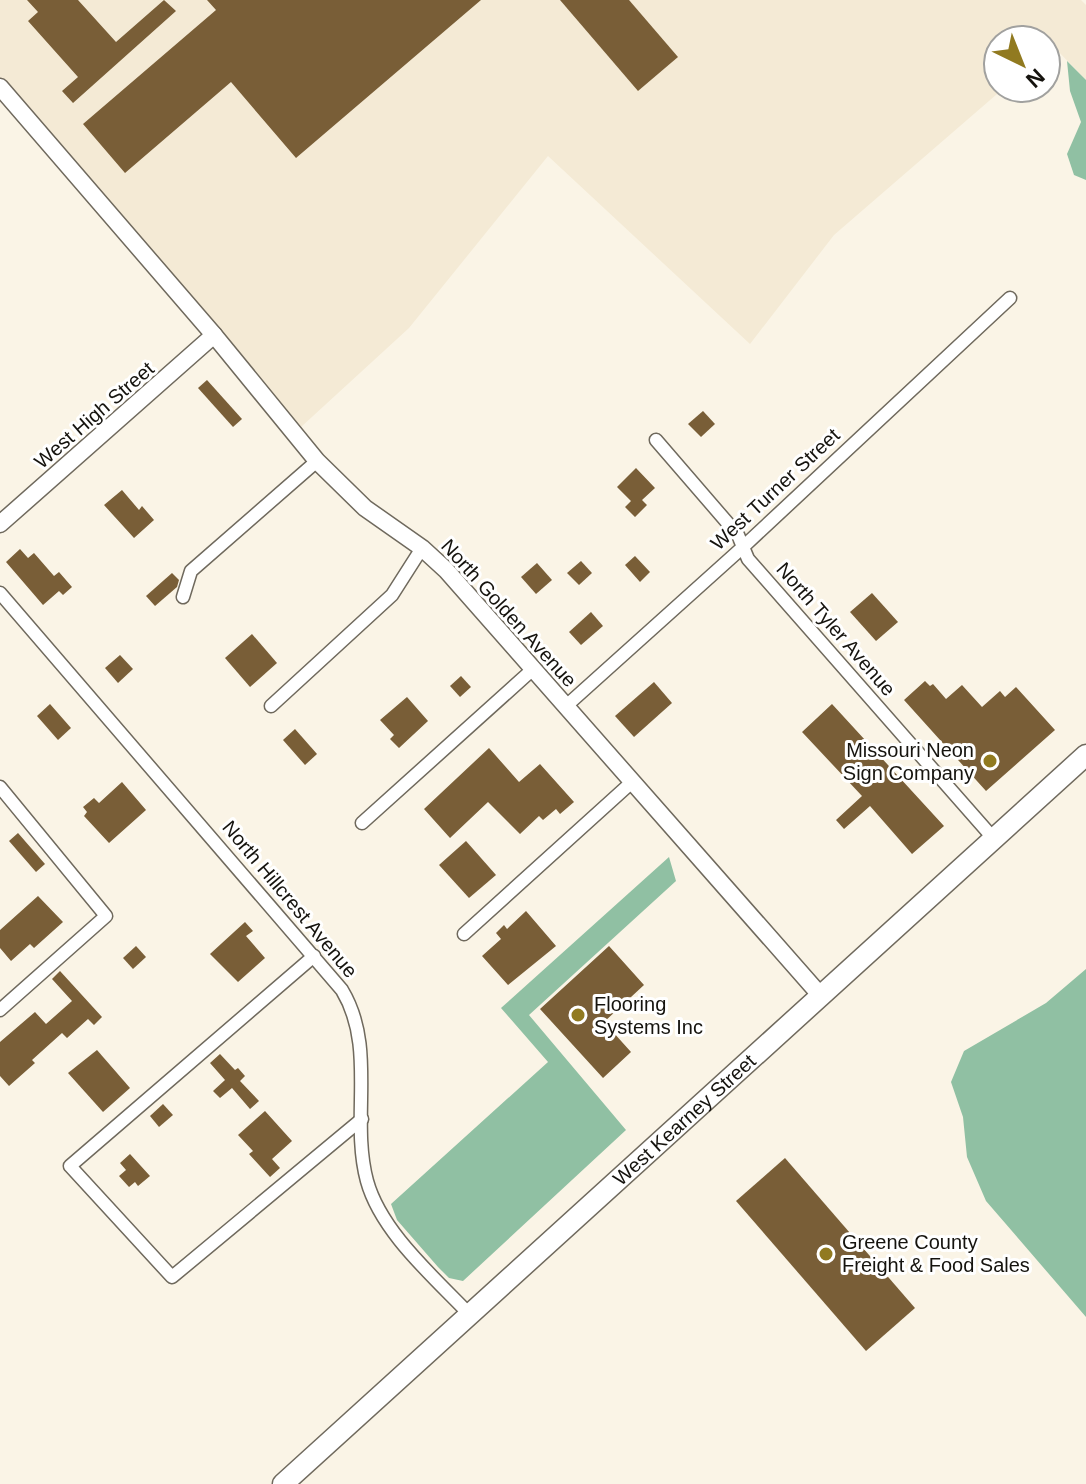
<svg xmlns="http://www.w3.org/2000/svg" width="1086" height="1484" viewBox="0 0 1086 1484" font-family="Helvetica,sans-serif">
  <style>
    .built { fill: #f4ead5 }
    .forest { fill: #90c0a3 }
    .building { fill: #795e37 }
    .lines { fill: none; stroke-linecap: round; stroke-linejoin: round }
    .minor-casing { stroke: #6f695d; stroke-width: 15 }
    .tertiary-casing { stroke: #6f695d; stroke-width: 19 }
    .primary-casing { stroke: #6f695d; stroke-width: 23 }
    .minor { stroke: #fff; stroke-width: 12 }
    .tertiary { stroke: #fff; stroke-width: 16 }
    .primary { stroke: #fff; stroke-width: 20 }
    .poi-dot { fill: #917a20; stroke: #fff; stroke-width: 3 }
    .labels { text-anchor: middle; stroke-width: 6; stroke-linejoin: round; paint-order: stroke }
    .street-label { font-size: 20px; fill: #15130e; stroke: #fff }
    .poi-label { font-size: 20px; fill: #15130e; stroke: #fff; text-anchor: start }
  </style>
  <rect width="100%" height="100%" fill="#faf4e6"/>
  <!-- built -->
  <polygon class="built" points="0,0 1081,0 1086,5 1086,80 1053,46 1046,51 1046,40 998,40 998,88 1004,88 834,235 750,344 548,156 409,328 301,427 0,77"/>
  <!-- forest -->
  <g class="forest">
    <polygon points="1067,61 1086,80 1086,180 1074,175 1067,154 1081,122 1070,91"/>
    <polygon points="669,857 676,881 529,1015 626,1130 463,1281 449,1278 438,1267 397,1220 391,1204 548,1062 501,1008"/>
    <polygon points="1086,969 1086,1317 986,1201 967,1157 963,1117 951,1082 964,1051 1046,1003"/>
  </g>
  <!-- building -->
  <g class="building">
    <polygon points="27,0 78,0 116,42 164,0 176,11 73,103 62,91 78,77 28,21 38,12"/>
    <polygon points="207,0 481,0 296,158 231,82 125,173 83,124 216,10"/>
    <polygon points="560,0 629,0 678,57 638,91"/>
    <polygon points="207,380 242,419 233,427 198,388"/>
    <polygon points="703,411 715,424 701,437 688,424"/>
    <polygon points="636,468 655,488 642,500 647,505 635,517 625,507 631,501 617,487"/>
    <polygon points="122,490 139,510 142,506 154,520 134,538 104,505"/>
    <polygon points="20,549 28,558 34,553 54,576 59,572 72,587 63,595 59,591 43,605 6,562"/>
    <polygon points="635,556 650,572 640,582 625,565"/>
    <polygon points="581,561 592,573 579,585 567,573"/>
    <polygon points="537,563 552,580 536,594 521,577"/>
    <polygon points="172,573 179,580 177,587 155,606 146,596"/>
    <polygon points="872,593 898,622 876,641 850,612"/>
    <polygon points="591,612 603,626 581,645 569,632"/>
    <polygon points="252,634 277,663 250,687 225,658"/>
    <polygon points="120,655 133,669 118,683 105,668"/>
    <polygon points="461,676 471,687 460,697 450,686"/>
    <polygon points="925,681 930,686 933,684 946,699 962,685 982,707 1000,691 1005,697 1016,687 1055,730 986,791 904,700"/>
    <polygon points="654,682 672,703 634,737 615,716"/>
    <polygon points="407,697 428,721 399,748 390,739 394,735 380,720"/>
    <polygon points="50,704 71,728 58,740 37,716"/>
    <polygon points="832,704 944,826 912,854 870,806 844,829 836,820 862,796 802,732"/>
    <polygon points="295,729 317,754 305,765 283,740"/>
    <polygon points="489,748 519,782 540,764 574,802 560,814 556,809 543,820 539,816 520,834 488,802 450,838 424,809"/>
    <polygon points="122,782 146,810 109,843 84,816 87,812 83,807 94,798 99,803"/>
    <polygon points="18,833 45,864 36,872 9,841"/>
    <polygon points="466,841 496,875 469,898 439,865"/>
    <polygon points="38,896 63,922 34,948 30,944 11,961 0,948 0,930"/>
    <polygon points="526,911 556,946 508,985 482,956 501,939 496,933 504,925 507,929"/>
    <polygon points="245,922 253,931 246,936 265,958 238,982 210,954"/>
    <polygon points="136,946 146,957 133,969 123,958"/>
    <polygon points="609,946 644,985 604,1022 631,1052 603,1078 540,1009"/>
    <polygon points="60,971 102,1017 94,1025 88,1019 67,1038 62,1033 32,1060 35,1063 9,1086 0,1076 0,1042 35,1012 46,1024 72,1001 52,979"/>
    <polygon points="97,1050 130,1088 103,1112 68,1073"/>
    <polygon points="220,1054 235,1070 238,1068 245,1076 240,1081 259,1101 250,1109 232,1088 220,1098 213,1091 225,1080 210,1063"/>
    <polygon points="163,1104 173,1115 159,1127 150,1116"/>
    <polygon points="265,1111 292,1141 272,1159 280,1168 270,1177 249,1154 253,1151 238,1135"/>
    <polygon points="130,1154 150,1176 138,1186 135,1182 129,1187 119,1176 126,1170 120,1163"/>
    <polygon points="785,1158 915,1308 866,1351 736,1201"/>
  </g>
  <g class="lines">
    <!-- minor casing -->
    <g class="minor-casing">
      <g id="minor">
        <polyline points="656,440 738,535 748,559 994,839"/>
        <path d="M0,593L342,990C377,1048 350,1118 367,1181C381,1232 434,1277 470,1315"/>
        <polyline points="183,597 191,571 317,461"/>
        <polyline points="271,706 392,595 422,548"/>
        <polyline points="565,707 743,547 1010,298"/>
        <polyline points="0,787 106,916 0,1010"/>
        <polyline points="362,823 532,670"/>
        <polyline points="464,934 632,782"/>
        <polyline points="314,956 70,1166 172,1277 362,1119"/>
      </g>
    </g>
    <!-- tertiary casing -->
    <g class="tertiary-casing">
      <g id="tertiary">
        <polyline points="0,87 214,335 317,461 365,508 422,548 446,570 821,996"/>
        <polyline points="0,524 214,335"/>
      </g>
    </g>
    <!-- primary casing -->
    <g class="primary-casing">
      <g id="primary">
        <path id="s1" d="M283,1484L1086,755"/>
      </g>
    </g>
    <!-- minor -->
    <use href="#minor" class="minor"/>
    <!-- tertiary -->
    <use href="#tertiary" class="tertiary"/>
    <!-- primary -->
    <use href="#primary" class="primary"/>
  </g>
  <!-- markers -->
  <g class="poi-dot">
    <circle cx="990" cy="761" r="8"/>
    <circle cx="578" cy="1015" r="8"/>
    <circle cx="826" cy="1254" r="8"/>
  </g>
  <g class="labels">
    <!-- street labels -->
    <g class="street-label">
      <text transform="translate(94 415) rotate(-41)" y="7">West High Street</text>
      <text transform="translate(775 489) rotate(-43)" y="7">West Turner Street</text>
      <text transform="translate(509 613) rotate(48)" y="7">North Golden Avenue</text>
      <text transform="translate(836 629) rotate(49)" y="7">North Tyler Avenue</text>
      <text transform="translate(290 899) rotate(50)" y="7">North Hillcrest Avenue</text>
      <text dy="7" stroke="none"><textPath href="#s1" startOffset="542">West Kearney Street</textPath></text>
    </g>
    <!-- poi labels -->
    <g class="poi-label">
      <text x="974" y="757" text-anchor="end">Missouri Neon<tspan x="974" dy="23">Sign Company</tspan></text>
      <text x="594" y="1011">Flooring<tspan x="594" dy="23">Systems Inc</tspan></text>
      <text x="842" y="1249">Greene County<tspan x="842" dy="23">Freight &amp; Food Sales</tspan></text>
    </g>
  </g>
  <!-- north arrow -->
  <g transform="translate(1022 64) rotate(137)"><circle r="38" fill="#ffffff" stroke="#a1a19f" stroke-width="2"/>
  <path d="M0-6L14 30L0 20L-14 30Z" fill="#917a20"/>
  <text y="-12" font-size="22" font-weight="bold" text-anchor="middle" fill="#15130e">N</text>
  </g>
</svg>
